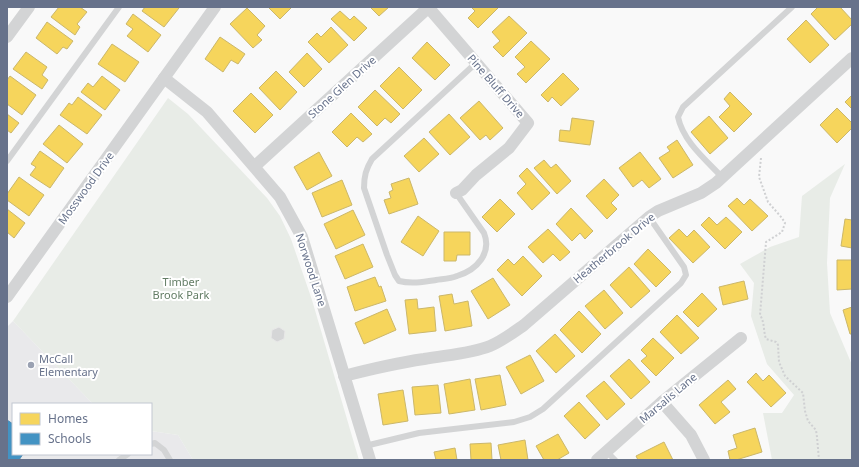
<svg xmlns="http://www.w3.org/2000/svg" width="859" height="467" viewBox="0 0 859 467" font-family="'Noto Sans',sans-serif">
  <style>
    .built { fill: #e9e9eb }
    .green { fill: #e8ece7 }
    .homes { fill: #f6d55c; stroke: #cbb76a }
    .schools { fill: #4393c3; stroke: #4e89b2 }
    .building { fill: #d5d6d7; stroke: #e8e8e8 }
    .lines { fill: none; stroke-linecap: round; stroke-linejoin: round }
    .path { stroke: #cfd0d2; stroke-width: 2; stroke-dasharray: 2 2; stroke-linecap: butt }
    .service { stroke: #d3d4d5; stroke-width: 6 }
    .minor { stroke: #d3d4d5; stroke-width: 12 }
    .poi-dot { fill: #9aa1b2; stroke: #fff; stroke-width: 1.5 }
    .labels { text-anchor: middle; stroke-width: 4; stroke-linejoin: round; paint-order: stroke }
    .street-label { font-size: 11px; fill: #67728b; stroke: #fff }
    .park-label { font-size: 11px; fill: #627c64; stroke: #fff }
    .poi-label { font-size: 11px; fill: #67728b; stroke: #fff; text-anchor: start }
  </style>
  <rect width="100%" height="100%" fill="#f9f9f9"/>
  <!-- built -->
  <polygon class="built" points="13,321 93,404 13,404 13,454 151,454 151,431 178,435 193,460 7,460 7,327"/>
  <!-- green -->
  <g class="green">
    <polygon points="168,98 188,114 267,198 280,216 291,239 312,300 359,460 193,460 178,435 151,431 151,404 93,404 13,321"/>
    <polygon points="845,164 830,198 827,263 830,313 852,365 852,460 772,460 763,413 782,413 794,395 767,364 751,316 754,283 740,264 770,247 799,237 802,196"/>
  </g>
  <!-- homes -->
  <g class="homes">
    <polygon points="59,7 80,7 87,12 77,24 80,27 75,35 51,17"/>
    <polygon points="145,7 178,7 179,8 164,27 142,11"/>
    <polygon points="268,7 292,7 280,19"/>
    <polygon points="370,7 389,7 379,16"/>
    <polygon points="471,7 499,7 478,28 468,18 475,11"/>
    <polygon points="818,7 840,7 852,20 852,24 835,40 811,14"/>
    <polygon points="247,8 265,26 257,35 262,40 253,48 230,24"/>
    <polygon points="340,11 350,20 354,16 367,28 354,41 331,19"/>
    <polygon points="133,14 161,35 148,52 127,36 133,29 126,24"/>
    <polygon points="509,16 527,33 503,57 493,47 500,41 492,32"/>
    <polygon points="806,20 829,45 810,63 787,39"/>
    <polygon points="47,22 73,41 67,49 63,47 57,54 36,38"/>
    <polygon points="331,27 348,45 329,63 308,42 317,33 321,37"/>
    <polygon points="220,37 245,54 238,64 231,60 223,72 205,59"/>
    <polygon points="531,41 550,59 526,83 517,74 525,67 515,57"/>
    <polygon points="427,42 450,65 435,80 412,58"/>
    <polygon points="112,44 139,62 125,82 98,64"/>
    <polygon points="26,52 47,67 42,75 48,80 42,89 13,69"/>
    <polygon points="307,53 322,69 304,87 289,72"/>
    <polygon points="399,67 422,90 403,109 380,86"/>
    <polygon points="276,71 297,92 280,110 259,88"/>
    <polygon points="563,73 579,89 561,106 552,97 548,102 541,95"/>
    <polygon points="10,76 36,95 22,115 7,104 7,80"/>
    <polygon points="102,76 120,90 105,110 81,92 88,83 93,87"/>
    <polygon points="375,90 400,114 391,123 385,118 377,126 358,107"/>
    <polygon points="730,92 752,114 734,132 719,117 730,106 724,99"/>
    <polygon points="251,93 273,115 255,133 233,111"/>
    <polygon points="852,95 852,109 845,102"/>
    <polygon points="78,97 102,115 87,134 60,115 69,103 72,105"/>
    <polygon points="479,101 503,128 490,140 486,135 480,140 460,118"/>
    <polygon points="837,108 852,123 852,128 837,143 820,125"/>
    <polygon points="351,113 372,134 363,142 357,137 347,147 332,132"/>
    <polygon points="7,114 19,123 11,133 7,130"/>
    <polygon points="449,114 470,137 450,155 429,132"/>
    <polygon points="709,116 728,138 710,154 691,132"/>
    <polygon points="572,118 594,121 590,145 559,141 560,130 570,131"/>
    <polygon points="59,125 83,144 67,163 43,144"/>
    <polygon points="424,138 439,154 419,172 404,156"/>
    <polygon points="677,140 693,165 673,178 659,158 670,151 667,147"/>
    <polygon points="40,151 64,168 50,188 30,175 36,167 31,164"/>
    <polygon points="319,152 332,176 307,190 294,167"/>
    <polygon points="640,152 661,179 649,188 642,180 633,187 619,168"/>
    <polygon points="544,160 551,168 556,164 571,181 557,194 534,168"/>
    <polygon points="527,168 550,193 532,210 517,193 526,184 519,176"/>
    <polygon points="19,177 44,195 29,216 7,200 7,194"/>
    <polygon points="409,178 418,204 389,214 384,200 391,198 389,192 393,190 391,184"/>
    <polygon points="604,179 619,195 611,203 617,209 607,219 586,196"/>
    <polygon points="342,180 352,205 322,217 312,193"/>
    <polygon points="737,198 744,205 750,199 768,216 752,231 728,206"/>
    <polygon points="500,199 515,214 497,232 482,217"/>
    <polygon points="571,208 593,231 585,239 580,233 572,241 556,224"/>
    <polygon points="7,209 25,223 14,238 7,232"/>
    <polygon points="353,210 365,235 336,249 324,224"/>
    <polygon points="418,216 439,231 423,256 401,242"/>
    <polygon points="709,217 717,225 726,217 742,232 725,249 701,225"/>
    <polygon points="845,219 852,220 852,248 841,246"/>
    <polygon points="548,229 570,252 560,261 553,254 543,263 528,247"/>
    <polygon points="679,229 687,237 694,230 710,247 693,263 669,238"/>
    <polygon points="444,232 470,232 470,255 457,255 456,261 444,261"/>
    <polygon points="363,244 373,267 345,279 335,256"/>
    <polygon points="648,249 671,272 656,287 634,264"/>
    <polygon points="523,256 542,276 522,296 497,270 508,259 514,265"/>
    <polygon points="837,260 852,260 852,289 837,290"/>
    <polygon points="629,267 650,291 631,308 610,285"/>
    <polygon points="375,277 379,287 381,286 386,301 355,311 347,287"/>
    <polygon points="493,278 510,305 488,319 471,291"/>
    <polygon points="744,281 748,299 723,305 719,287"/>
    <polygon points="604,290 623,313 605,329 585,306"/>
    <polygon points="702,293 717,309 698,327 683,312"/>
    <polygon points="452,294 454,304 468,301 472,326 445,331 439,296"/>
    <polygon points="417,299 418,309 434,307 436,331 409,334 405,300"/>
    <polygon points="852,307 852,334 850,334 843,310"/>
    <polygon points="387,309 396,330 364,344 355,323"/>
    <polygon points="579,311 601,334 582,353 560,330"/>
    <polygon points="677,315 699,338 681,354 660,332"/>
    <polygon points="555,334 575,356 556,373 536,351"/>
    <polygon points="653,338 674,358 656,376 641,361 647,356 641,350"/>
    <polygon points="530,355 544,381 521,394 506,367"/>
    <polygon points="629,359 650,382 631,399 610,376"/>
    <polygon points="756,373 763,381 769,375 786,393 771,407 747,382"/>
    <polygon points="500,375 506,405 481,410 475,379"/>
    <polygon points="470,379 475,410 449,414 444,384"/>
    <polygon points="728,380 736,389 721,402 730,412 715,424 699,405"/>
    <polygon points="604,381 625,404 607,420 586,396"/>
    <polygon points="438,385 441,413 415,415 412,387"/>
    <polygon points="403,390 408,421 383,425 378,394"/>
    <polygon points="579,402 600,425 585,439 564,416"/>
    <polygon points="755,428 762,452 736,460 730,460 728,451 737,448 733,435"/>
    <polygon points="558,434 569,453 557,460 544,460 536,446"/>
    <polygon points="525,440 528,460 501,460 498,445"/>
    <polygon points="664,442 673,460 638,460 636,456"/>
    <polygon points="491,443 492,460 471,460 470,444"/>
    <polygon points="455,448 457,460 436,460 434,452"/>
  </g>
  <!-- schools -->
  <polygon class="schools" points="7,420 13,424 13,454 23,454 19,460 7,460"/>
  <!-- building -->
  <polygon class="building" points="279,327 285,331 284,339 277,342 271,338 272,330"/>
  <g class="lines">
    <!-- path -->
    <path class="path" d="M761,158L759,177L768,202L782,218L785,223L782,232L766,242L760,315C765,323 763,330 766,339L776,342L778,345L779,362L785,376L803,393L805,411L808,421L816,430L817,437L819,460"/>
    <!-- service -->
    <g class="service">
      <polyline points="7,161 119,7"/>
      <path d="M722,177C705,159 683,141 678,117L683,107L792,7"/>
      <path d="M456,193L484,233C492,253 477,270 457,276C450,279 442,279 436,280C423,282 411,284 399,281L395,275L387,255L364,188C364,176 366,169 372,159L476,63"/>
      <polyline points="151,444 155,443 164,450 170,460"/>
      <polyline points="365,446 419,433 514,422 530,417 543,409 681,283 686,275 684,267 649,217"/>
      <polyline points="607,452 615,460"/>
      <polyline points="119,460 128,454"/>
    </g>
    <!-- minor -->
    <g class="minor">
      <polyline points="428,7 528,123 509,148 476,175 462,190 456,193"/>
      <polyline points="7,37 29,7"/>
      <polyline points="164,78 207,112 280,197 302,237 370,460"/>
      <polyline points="255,166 429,7"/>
      <polyline points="7,297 215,7"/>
      <path d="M344,376C371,369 397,363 424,359C446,355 470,354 490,346C502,341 514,332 524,325L649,217L658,211L701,193L716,183L852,58"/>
      <polyline points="662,402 691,435 704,460"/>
      <polyline points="597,460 662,402 741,338"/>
    </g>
  </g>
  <!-- markers -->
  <circle class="poi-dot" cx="31" cy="365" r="4"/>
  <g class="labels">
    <!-- street labels -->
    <g class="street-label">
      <text transform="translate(496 86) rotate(49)" y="4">Pine Bluff Drive</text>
      <text transform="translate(342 87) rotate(-42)" y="4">Stone Glen Drive</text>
      <text transform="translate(86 188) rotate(-54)" y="4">Mosswood Drive</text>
      <text transform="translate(614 248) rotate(-40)" y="4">Heatherbrook Drive</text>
      <text transform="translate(311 270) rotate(72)" y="4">Norwood Lane</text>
      <text transform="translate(668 398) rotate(-40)" y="4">Marsalis Lane</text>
    </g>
    <!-- park labels -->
    <g class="park-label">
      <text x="181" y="286">Timber<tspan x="181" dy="13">Brook Park</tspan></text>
    </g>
    <!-- poi labels -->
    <g class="poi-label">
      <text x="39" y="363">McCall<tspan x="39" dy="13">Elementary</tspan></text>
    </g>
  </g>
  <!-- border -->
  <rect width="859" height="467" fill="none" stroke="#67728b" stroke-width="16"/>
  <!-- legend -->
  <rect x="12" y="403" width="140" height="52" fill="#ffffff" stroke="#c2c7d1"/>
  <rect x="20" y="413" width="20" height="12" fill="#f6d55c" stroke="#c2c7d1"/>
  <text x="48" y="423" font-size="12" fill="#67728b">Homes</text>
  <rect x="20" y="433" width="20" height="12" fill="#4393c3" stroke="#c2c7d1"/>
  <text x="48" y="443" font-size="12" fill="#67728b">Schools</text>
</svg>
